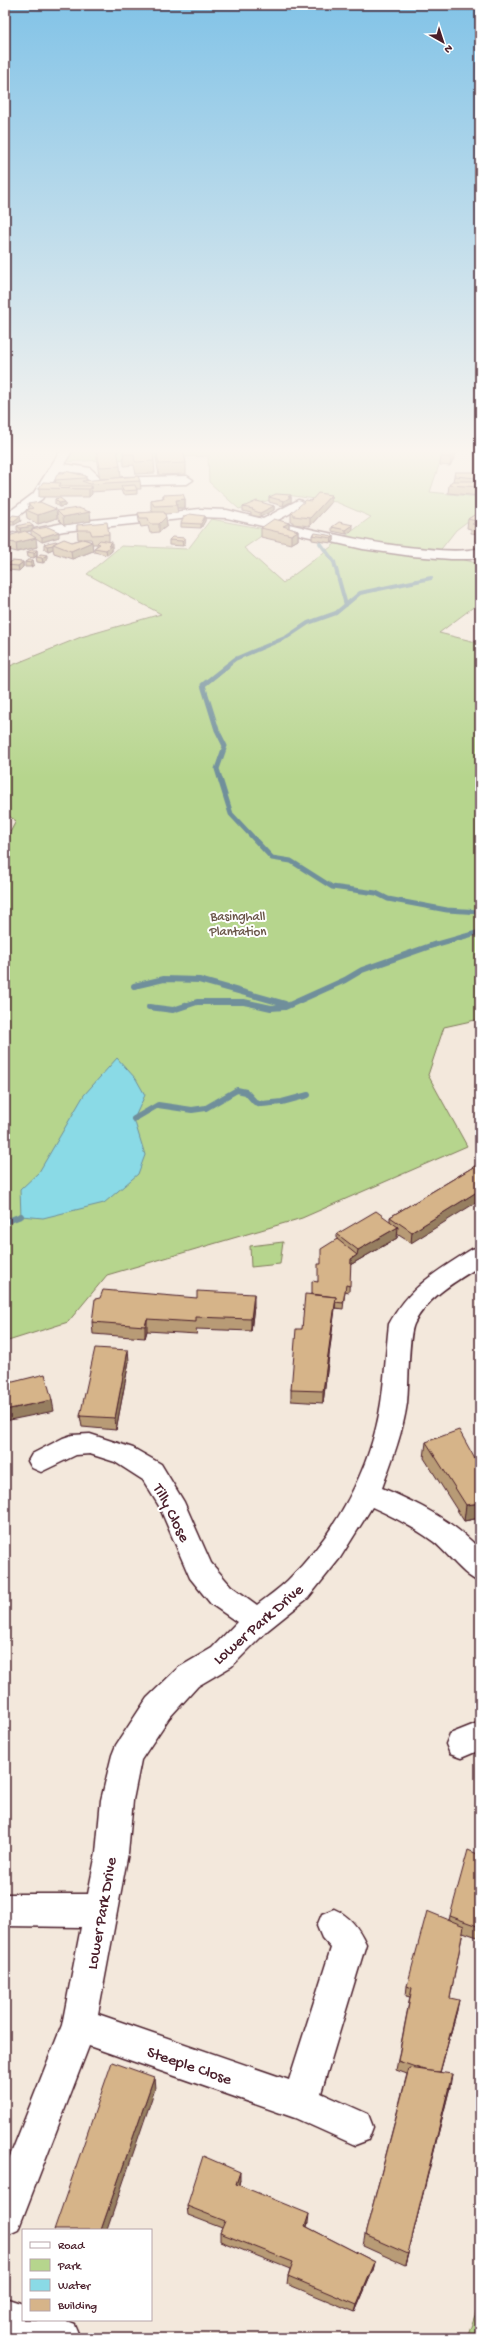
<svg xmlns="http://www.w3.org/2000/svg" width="485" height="2343" viewBox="0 0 485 2343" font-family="'Gochi Hand',sans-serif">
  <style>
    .green { fill: #b6d58d; stroke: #807a5c }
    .water { fill: #8adae6; stroke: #708f9b }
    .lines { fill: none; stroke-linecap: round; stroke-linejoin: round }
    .stream-far2 { stroke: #708f9b; stroke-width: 4 }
    .stream-far1 { stroke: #708f9b; stroke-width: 5 }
    .stream { stroke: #708f9b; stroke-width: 6 }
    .minor-casing { stroke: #4a1f2b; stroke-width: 3 }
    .minor { fill: #fff; fill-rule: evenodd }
    .wall { fill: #b89b76; stroke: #4a1f2b; fill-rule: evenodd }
    .shaded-wall { fill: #967e60; stroke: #4a1f2b }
    .building { fill: #d6b489; stroke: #4a1f2b }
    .labels { text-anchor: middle; stroke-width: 4; stroke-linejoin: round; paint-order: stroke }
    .park-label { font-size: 13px; fill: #6a5648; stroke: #fff }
    .near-street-label { font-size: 16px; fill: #4a1f2b; stroke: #fff }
  </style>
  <rect width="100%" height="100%" fill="#f3e8dc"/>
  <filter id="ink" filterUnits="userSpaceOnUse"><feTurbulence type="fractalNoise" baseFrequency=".025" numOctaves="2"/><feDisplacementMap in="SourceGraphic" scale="8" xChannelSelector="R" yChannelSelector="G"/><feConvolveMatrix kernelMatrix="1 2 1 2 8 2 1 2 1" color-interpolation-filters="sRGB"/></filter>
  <g filter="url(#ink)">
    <!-- green -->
    <g class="green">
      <polygon points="67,450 444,450 430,492 480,497 480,512 456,530 438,553 480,564 480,602 439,633 480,643 480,1019 444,1027 428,1075 467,1146 302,1218 107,1275 68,1322 5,1342 5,842 16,821 5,813 5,668 81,637 161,614 87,574 121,546 188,549 211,519 270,530 244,548 283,583 371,517 336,502 287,495 239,509 209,482 208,456 58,462"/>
      <polygon points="283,1242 280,1264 251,1267 250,1246"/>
      <polygon points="480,2301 480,2338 467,2338"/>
    </g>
    <!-- water -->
    <polygon class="water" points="117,1058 136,1079 145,1095 134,1119 145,1155 138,1174 104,1203 43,1218 21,1216 20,1190 39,1172 84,1095"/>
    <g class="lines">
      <!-- stream-far2 -->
      <g class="stream-far2">
        <polyline points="320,543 334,562 346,605"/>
        <polyline points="225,667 235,659 287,637 308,623 336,613 360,593 431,578"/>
      </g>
      <!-- stream-far1 -->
      <g class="stream-far1">
        <polyline points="227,666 203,685 217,730 225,746 217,769 231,814 272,858 291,861 332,887 376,893 388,899 447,910 480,912"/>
        <polyline points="434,945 480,932"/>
      </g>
      <!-- stream -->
      <g class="stream">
        <polyline points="134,986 164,979 199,980 285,1004"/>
        <polyline points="149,1007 173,1010 197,1002 244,1002 271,1008 285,1007 345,980 362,970 436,944"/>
        <polyline points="134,1119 158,1105 192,1110 206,1108 237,1090 246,1092 255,1102 262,1104 282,1102 308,1095"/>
        <polyline points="5,1222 21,1216"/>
      </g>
      <!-- minor casing -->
      <g class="minor-casing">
        <g id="minor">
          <polygon points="61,450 73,450 64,464 90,468 101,478 187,476 193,480 187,484 101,486 90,482 82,473 60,471 42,499 5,525 5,515 33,494"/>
          <path d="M298,500L302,501L304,504L302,507L276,521C327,533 377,545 429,549C446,551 463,552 480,548V556L470,559H451L412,556L363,549L227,518L200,517L64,531L5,543V535L64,523L200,509L227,510L263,519Z"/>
          <path d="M480,1247V1266C456,1281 427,1297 414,1324C408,1336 409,1385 407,1403C403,1432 392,1460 382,1488C417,1503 454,1521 480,1550V1582C463,1576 449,1554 434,1542C415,1528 394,1517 372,1507L340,1558L308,1598L268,1630L232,1666L198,1686L169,1718L141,1760L133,1800L128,1853L98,2014L289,2080L331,1948L322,1938L317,1926L322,1914L334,1909C350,1916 359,1928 366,1944L321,2093L368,2114L373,2127L368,2140L355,2145L295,2118L89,2046L18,2230L5,2236V2169L62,2025L81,1927L5,1926V1894H88L96,1853L101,1800L112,1755L116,1745L147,1698L178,1668L212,1648L237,1622L211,1604L190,1578L159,1506L143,1480L115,1462L90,1454L76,1455L41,1472L32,1468L28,1461L32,1454L63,1438L72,1435L90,1434L133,1448L161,1464L184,1502L211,1563L231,1586L257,1605C267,1597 279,1589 288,1580C336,1533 371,1469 381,1403C385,1377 386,1350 389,1324C410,1286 436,1272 472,1249Z"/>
          <polygon points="480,1722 480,1750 461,1758 450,1754 446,1744 450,1734"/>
          <polygon points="5,2298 23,2304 23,2320 64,2320 74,2324 80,2338 5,2336"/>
        </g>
      </g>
      <!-- minor -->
      <use href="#minor" class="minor"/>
    </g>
    <!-- wall -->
    <g class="wall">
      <polygon points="123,450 154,461 155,473 136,474 134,465 124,466"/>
      <polygon points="156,450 183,450 186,463 186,474 159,475 156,458"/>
      <polygon points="444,450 458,450 450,466 440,465 441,457"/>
      <polygon points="97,451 120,466 121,478 140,481 141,489 137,489 137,494 123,495 121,490 91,492 92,494 89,497 39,497 39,488 56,483 55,480 86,476 86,481 119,478 100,479 97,463"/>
      <polygon points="480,470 480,496 448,493 449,485 453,481 454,476 479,472"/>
      <polygon points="163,495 185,499 185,508 177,508 178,513 165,514 167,526 159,532 150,533 148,526 141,527 139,521 138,513 153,512 151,508 151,500 163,498"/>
      <polygon points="331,495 331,503 310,526 293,524 293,522 291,522 291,513 311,501"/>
      <polygon points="269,497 291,497 291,502 283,506 269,502"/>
      <polygon points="55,499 65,502 65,506 59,507 55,504"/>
      <polygon points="28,504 57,518 38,524 27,518 26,510 29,509"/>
      <polygon points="274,506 274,510 260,517 251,515 251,513 243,511 243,507"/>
      <polygon points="57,511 91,521 64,525 58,519"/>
      <polygon points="480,512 480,542 475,541 476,536 478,534 471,533 471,529 467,528 468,519"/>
      <polygon points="205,516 205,521 201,528 181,527 181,523"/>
      <polygon points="7,520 21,521 14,525 7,525"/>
      <polygon points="289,523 289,528 298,531 298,540 291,544 261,537 261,528"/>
      <path d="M77,525L109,534V542L112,547V551L107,555L94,552V548L97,546V544H92L93,551L72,559L54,553L53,549L48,551L44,548V544L57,542H72L82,539H78ZM84,539H91L92,542Z"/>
      <polygon points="17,526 33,526 33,530 59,537 42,542 31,535 31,531 26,532 37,547 17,552 9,550 9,556 5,559 5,537 21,533 17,530"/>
      <polygon points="332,527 353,530 346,534 332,531"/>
      <polygon points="312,535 334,536 334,541 331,543 312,540"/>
      <polygon points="185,538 185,543 183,546 169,545 169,540"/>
      <polygon points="37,550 37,555 34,558 28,557 27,552"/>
      <polygon points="41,554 47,560 43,563 37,562 36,557"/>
      <polygon points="33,560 34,565 31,567 25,567 25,562"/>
      <polygon points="23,562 23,567 19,571 8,570 7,565"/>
      <polygon points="5,583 11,583 11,588 9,590 5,590"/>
      <polygon points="480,1163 411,1243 397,1234 397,1238 350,1265 349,1292 345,1291 343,1309 335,1308 323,1403 291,1401 291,1390 302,1329 312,1294 318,1282 321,1264 337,1239 337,1234 390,1221 390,1217"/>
      <polygon points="254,1306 251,1331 196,1329 197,1334 147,1331 145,1338 93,1334 92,1322"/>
      <polygon points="129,1361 116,1430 82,1427 80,1416"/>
      <polygon points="426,1442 480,1468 480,1518 464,1521 424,1458"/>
      <polygon points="480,1855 480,1938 463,1932 450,1998 457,2010 440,2072 450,2087 405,2265 363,2246 365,2235 407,2074 396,2070 410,1997 406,1996 407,1986 449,1920 450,1916"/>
      <polygon points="240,2180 239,2185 308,2223 307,2227 375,2262 373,2270 355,2312 287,2284 288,2276 290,2269 220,2241 220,2233 222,2228 188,2215 187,2206"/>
    </g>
    <!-- shaded-wall -->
    <g class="shaded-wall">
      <polygon points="455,450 458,450 450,466 451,457"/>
      <polygon points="91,486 92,494 89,497 89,489"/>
      <polygon points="291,495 291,502 283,506 284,501"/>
      <polygon points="331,495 331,503 310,526 310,518"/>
      <polygon points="185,499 185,508 177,508 176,500"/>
      <polygon points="65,502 65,506 59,507 59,503"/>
      <polygon points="274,506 274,510 260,517 260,513"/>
      <polygon points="56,509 57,518 38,524 38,515"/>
      <polygon points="90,512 91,521 64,525 63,517"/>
      <polygon points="20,516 21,521 14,525 14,521"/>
      <polygon points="205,516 205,521 201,528 201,524"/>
      <polygon points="166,517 167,526 159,532 159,524"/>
      <polygon points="289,523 289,532 283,526"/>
      <polygon points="353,525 353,530 346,534 346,530"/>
      <polygon points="33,526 33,530 21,533 20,528"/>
      <polygon points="298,531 298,540 291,544 291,535"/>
      <polygon points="59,532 59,537 42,542 42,537"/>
      <polygon points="334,536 334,541 331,543 332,538"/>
      <polygon points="36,538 37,547 17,552 16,543"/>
      <polygon points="185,538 185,543 183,546 182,541"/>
      <polygon points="92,542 93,551 72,559 71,551"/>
      <polygon points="112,542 112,551 107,555 106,550 108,546"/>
      <polygon points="53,545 53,549 48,551 47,546"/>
      <polygon points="8,547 9,556 5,559 5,549"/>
      <polygon points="37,550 37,555 34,558 34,553"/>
      <polygon points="47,555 47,560 43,563 42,558"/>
      <polygon points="33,560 34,565 31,567 31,563"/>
      <polygon points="23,562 23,567 19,571 18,566"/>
      <polygon points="11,583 11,588 9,590 8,586"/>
      <polygon points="480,1190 480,1200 411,1243 412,1232"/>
      <polygon points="398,1227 397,1238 350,1265 351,1259 357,1255 358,1250"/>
      <polygon points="254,1294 254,1306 251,1331 251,1319"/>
      <polygon points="336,1297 335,1308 323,1403 323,1391"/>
      <polygon points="147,1319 147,1331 145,1338 145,1326"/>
      <polygon points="128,1350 129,1361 116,1430 115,1418"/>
      <polygon points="52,1400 54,1411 5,1421 5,1410"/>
      <polygon points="480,1503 480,1518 464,1521 466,1505"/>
      <polygon points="459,2000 457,2010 437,2084 439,2075"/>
      <polygon points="452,2074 450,2087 405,2265 408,2254"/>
      <polygon points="154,2077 155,2089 107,2230 101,2230"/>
      <polygon points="240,2172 240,2180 236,2193 236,2184"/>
      <polygon points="309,2214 308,2223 304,2234 305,2226"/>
      <polygon points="375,2262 373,2270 355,2312 357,2305"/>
    </g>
    <!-- building -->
    <g class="building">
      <polygon points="117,450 120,466 100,467 97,451"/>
      <polygon points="123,450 152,450 154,461 135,462 134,454 124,454"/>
      <polygon points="156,450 183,450 186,463 159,464"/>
      <polygon points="444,450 455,450 451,457 441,457"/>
      <polygon points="480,470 480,487 449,485 452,481 475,481 477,478 454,476 455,472 479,472"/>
      <polygon points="65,471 86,476 85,478 55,480 57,474 64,474"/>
      <polygon points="138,476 140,481 90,484 82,481"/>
      <polygon points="43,482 61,483 59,486 91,486 89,489 39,488"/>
      <polygon points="135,485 137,490 123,491 121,486"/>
      <polygon points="318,493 331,495 310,518 294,516 294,514 291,513 306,500 311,501"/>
      <polygon points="183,494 185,499 176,500 177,505 154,506 151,500 164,498 163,495"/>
      <polygon points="276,494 291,495 288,497 291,497 284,501 269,497"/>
      <polygon points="60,498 65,502 59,503 55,499"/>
      <polygon points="257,501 274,506 260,513 252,510 253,509 243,507"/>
      <polygon points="40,502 56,509 38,515 26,510 33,508 28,504"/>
      <polygon points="78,508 90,512 63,517 57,511"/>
      <polygon points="154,512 164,512 166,517 159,524 150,524 148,518 140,518 138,513"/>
      <polygon points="479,512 480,512 480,526 472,524 476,521 468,519"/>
      <polygon points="190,514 205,516 201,524 181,523 184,516"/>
      <polygon points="13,515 20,516 14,521 7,520"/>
      <polygon points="274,519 289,523 283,526 298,531 291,535 261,528"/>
      <polygon points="107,522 109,534 92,535 90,530 77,530 77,525"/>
      <polygon points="339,522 353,525 346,530 332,527"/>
      <polygon points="29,523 33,526 20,528 17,526"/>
      <polygon points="48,527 59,532 42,537 31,530"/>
      <polygon points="25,531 36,538 16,543 8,542 5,540 5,537"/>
      <polygon points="480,532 480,537 476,536"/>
      <polygon points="315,533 334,536 332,538 312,535"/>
      <polygon points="172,537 185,538 182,541 169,540"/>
      <polygon points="64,539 72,542 83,539 92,542 71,551 53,544"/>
      <polygon points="100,540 112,542 108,546 111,546 106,550 94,548 100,544 97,543"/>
      <polygon points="56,541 57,542 53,544 53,545 47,546 44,544"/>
      <polygon points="31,550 37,550 34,553 27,552"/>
      <polygon points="41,554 47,555 42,558 36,557"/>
      <polygon points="28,560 33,560 31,563 25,562"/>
      <polygon points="12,561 23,562 18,566 7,565"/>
      <polygon points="5,583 11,583 8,586 5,585"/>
      <polygon points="480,1163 480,1190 412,1232 390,1217"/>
      <polygon points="376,1211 398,1227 358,1250 337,1234"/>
      <polygon points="337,1239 357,1255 351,1259 350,1286 346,1285 343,1303 335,1302 336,1297 312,1294 312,1281 318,1282 318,1264 321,1264 321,1249"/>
      <polygon points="103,1290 197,1298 197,1291 254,1294 251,1319 196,1317 196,1322 147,1319 145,1326 92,1322 95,1299 100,1298"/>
      <polygon points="305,1294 336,1297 323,1391 291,1390 296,1329 302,1329"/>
      <polygon points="95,1348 128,1350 115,1418 80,1416"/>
      <polygon points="45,1374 52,1400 5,1410 5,1384"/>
      <polygon points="459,1430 480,1468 480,1503 466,1505 426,1442"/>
      <polygon points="468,1850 480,1855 480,1927 450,1916"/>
      <polygon points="427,1911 464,1926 450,1998 459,2000 440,2072 427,2071 398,2061 412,1988 407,1986"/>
      <polygon points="112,2062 154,2077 101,2230 54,2230"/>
      <polygon points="409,2068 452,2074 408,2254 365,2235"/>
      <polygon points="203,2156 240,2172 236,2184 309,2214 305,2226 375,2262 357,2305 288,2276 293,2262 220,2233 225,2221 187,2206"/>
    </g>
  </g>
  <!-- sky -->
  <linearGradient id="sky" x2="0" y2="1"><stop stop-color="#82c3e7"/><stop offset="0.58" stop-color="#faf5ef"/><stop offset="1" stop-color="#faf5ef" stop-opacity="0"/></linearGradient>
  <rect width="485" height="778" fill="url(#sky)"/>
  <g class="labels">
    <!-- park labels -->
    <g class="park-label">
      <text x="238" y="920">Basinghall<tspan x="238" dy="15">Plantation</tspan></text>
    </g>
    <!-- near-street labels -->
    <g class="near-street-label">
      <text transform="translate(173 1512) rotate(63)" y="6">Tilly Close</text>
      <text transform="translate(257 1623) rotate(-41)" y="6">Lower Park Drive</text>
      <text transform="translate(100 1913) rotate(-80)" y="6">Lower Park Drive</text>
      <text transform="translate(190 2064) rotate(19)" y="6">Steeple Close</text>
    </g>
  </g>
  <!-- margin -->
  <rect width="485" height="2343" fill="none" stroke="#fff" stroke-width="20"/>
  <rect x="10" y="10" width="465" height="2323" fill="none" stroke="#4a1f2b" stroke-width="1.5" filter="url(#ink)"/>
  <!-- legend -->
  <rect x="22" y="2229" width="130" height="92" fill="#ffffff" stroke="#b7a5aa"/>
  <rect x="30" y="2242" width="20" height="6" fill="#ffffff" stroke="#b7a5aa"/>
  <text x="58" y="2249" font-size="12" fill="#4a1f2b">Road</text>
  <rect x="30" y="2259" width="20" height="12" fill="#b6d58d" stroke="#b7a5aa"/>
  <text x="58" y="2269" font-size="12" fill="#4a1f2b">Park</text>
  <rect x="30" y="2279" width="20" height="12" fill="#8adae6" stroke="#b7a5aa"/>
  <text x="58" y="2289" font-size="12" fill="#4a1f2b">Water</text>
  <rect x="30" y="2299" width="20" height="12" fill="#d6b489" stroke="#b7a5aa"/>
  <text x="58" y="2309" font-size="12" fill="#4a1f2b">Building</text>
  <!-- north arrow -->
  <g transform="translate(443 42) rotate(141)" stroke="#ffffff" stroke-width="3" paint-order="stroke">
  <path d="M0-3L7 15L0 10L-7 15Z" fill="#4a1f2b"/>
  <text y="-6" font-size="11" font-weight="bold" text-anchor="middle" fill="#4a1f2b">N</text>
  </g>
</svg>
